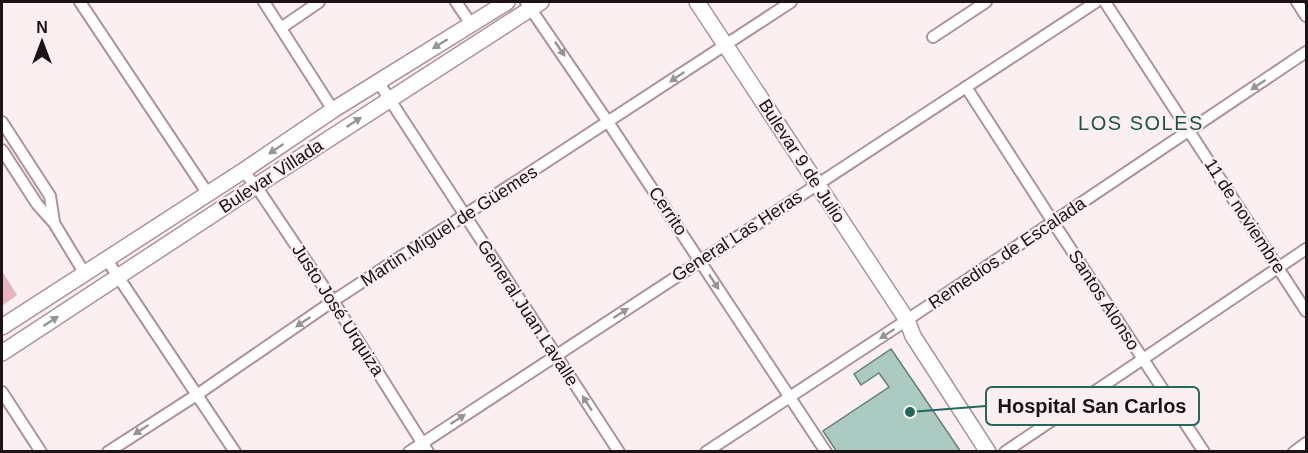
<svg xmlns="http://www.w3.org/2000/svg" width="1308" height="453" viewBox="0 0 1308 453" font-family="Arial,sans-serif">
  <style>
    .green { fill: #e6b4c0 }
    .building { fill: #abcac2; stroke: #638179; stroke-width: 1.5 }
    .lines { fill: none; stroke-linecap: round; stroke-linejoin: round }
    .minor-casing { stroke: #ae9299; stroke-width: 14 }
    .secondary-casing { stroke: #ae9299; stroke-width: 18 }
    .minor { stroke: #fff; stroke-width: 10 }
    .secondary { stroke: #fff; stroke-width: 15 }
    .oneway { fill: #999496 }
    .labels { text-anchor: middle; stroke-width: 4.5; stroke-linejoin: round; paint-order: stroke }
    .street-label { font-size: 18px; fill: #1d1215; stroke: #fbeff2 }
    .neighbourhood-label { font-size: 20px; letter-spacing: 1.5px; fill: #1d5348; stroke: #fbeff2 }
    .leader { fill: none; stroke: #23685a; stroke-width: 2 }
    .callout-dot { fill: #23685a; stroke: #fbeff2; stroke-width: 2 }
    .callout { fill: #fbeff2; stroke: #23685a; stroke-width: 2 }
    .callout-label { font-size: 20px; text-anchor: middle; font-weight: bold; fill: #1d1215 }
  </style>
  <rect width="100%" height="100%" fill="#fbeff2"/>
  <!-- green -->
  <polygon class="green" points="2,271 17,295 2,306"/>
  <!-- building -->
  <polygon class="building" points="891,349 917,387 961,452 837,452 823,431 889,387 879,373 861,385 854,374"/>
  <g class="lines">
    <!-- minor casing -->
    <g class="minor-casing">
      <g id="minor">
        <polyline points="80,2 208,194"/>
        <polyline points="264,2 333,110"/>
        <polyline points="456,2 471,24"/>
        <polyline points="526,2 608,122 826,452"/>
        <polyline points="1105,2 1306,311"/>
        <polyline points="1297,2 1306,16"/>
        <polyline points="281,28 319,2"/>
        <polyline points="933,37 986,2"/>
        <polyline points="379,83 619,452"/>
        <polyline points="966,87 1053,222 1204,452"/>
        <polyline points="2,122 50,196 54,222"/>
        <polyline points="2,150 37,204 54,223 85,274"/>
        <polyline points="243,171 256,186 333,301 428,452"/>
        <polyline points="107,260 235,452"/>
        <polyline points="2,392 41,452"/>
        <polyline points="108,452 198,394 333,301 791,2"/>
        <polyline points="409,452 1096,2"/>
        <polyline points="706,452 907,320 1306,52"/>
        <polyline points="1005,452 1306,249"/>
        <polyline points="1294,452 1306,443"/>
      </g>
    </g>
    <!-- secondary casing -->
    <g class="secondary-casing">
      <g id="secondary">
        <polyline points="697,2 907,320 913,336 988,452"/>
        <polyline points="2,327 243,171 333,110 507,2"/>
        <polyline points="2,353 256,186 541,2"/>
      </g>
    </g>
    <!-- minor -->
    <use href="#minor" class="minor"/>
    <!-- secondary -->
    <use href="#secondary" class="secondary"/>
  </g>
  <!-- one-way arrows -->
  <defs><path id="oneway-solid" d="M-6-.8H1V-3.2L6.5 0L1 3.2V.8H-6Z" transform="scale(1.5)"/></defs>
  <g class="oneway">
    <use href="#oneway-solid" transform="translate(440 44) rotate(148)"/>
    <use href="#oneway-solid" transform="translate(560 49) rotate(56)"/>
    <use href="#oneway-solid" transform="translate(677 77) rotate(146)"/>
    <use href="#oneway-solid" transform="translate(1258 85) rotate(146)"/>
    <use href="#oneway-solid" transform="translate(354 122) rotate(-33)"/>
    <use href="#oneway-solid" transform="translate(276 149) rotate(146)"/>
    <use href="#oneway-solid" transform="translate(714 282) rotate(57)"/>
    <use href="#oneway-solid" transform="translate(621 313) rotate(-33)"/>
    <use href="#oneway-solid" transform="translate(51 321) rotate(-33)"/>
    <use href="#oneway-solid" transform="translate(303 322) rotate(146)"/>
    <use href="#oneway-solid" transform="translate(887 334) rotate(147)"/>
    <use href="#oneway-solid" transform="translate(587 403) rotate(-123)"/>
    <use href="#oneway-solid" transform="translate(458 419) rotate(-33)"/>
    <use href="#oneway-solid" transform="translate(141 430) rotate(147)"/>
  </g>
  <g class="labels">
    <!-- street labels -->
    <g class="street-label">
      <text transform="translate(802 161) rotate(57)" y="6">Bulevar 9 de Julio</text>
      <text transform="translate(271 176) rotate(-33)" y="6">Bulevar Villada</text>
      <text transform="translate(668 211) rotate(56)" y="6">Cerrito</text>
      <text transform="translate(1245 216) rotate(57)" y="6">11 de noviembre</text>
      <text transform="translate(449 226) rotate(-33)" y="6">Martin Miguel de Güemes</text>
      <text transform="translate(737 236) rotate(-33)" y="6">General Las Heras</text>
      <text transform="translate(1007 253) rotate(-34)" y="6">Remedios de Escalada</text>
      <text transform="translate(1104 300) rotate(57)" y="6">Santos Alonso</text>
      <text transform="translate(338 310) rotate(57)" y="6">Justo José Urquiza</text>
      <text transform="translate(528 313) rotate(57)" y="6">General Juan Lavalle</text>
    </g>
    <!-- neighbourhood labels -->
    <g class="neighbourhood-label">
      <text x="1141" y="130">LOS SOLES</text>
    </g>
  </g>
  <!-- callouts -->
  <path class="leader" d="M910 412L986 406"/>
  <circle class="callout-dot" cx="910" cy="412" r="6"/>
  <rect class="callout" x="986" y="387" width="213" height="38" rx="6"/>
  <g class="callout-label">
    <text x="1092" y="413">Hospital San Carlos</text>
  </g>
  <!-- border -->
  <rect width="1308" height="453" fill="none" stroke="#1d1215" stroke-width="6"/>
  <!-- north arrow -->
  <g transform="translate(42 42)" stroke="#fbeff2" stroke-width="4.5" paint-order="stroke">
  <path d="M0-4.5L10 22L0 15L-10 22Z" fill="#1d1215"/>
  <text y="-9" font-size="16" font-weight="bold" text-anchor="middle" fill="#1d1215">N</text>
  </g>
</svg>
